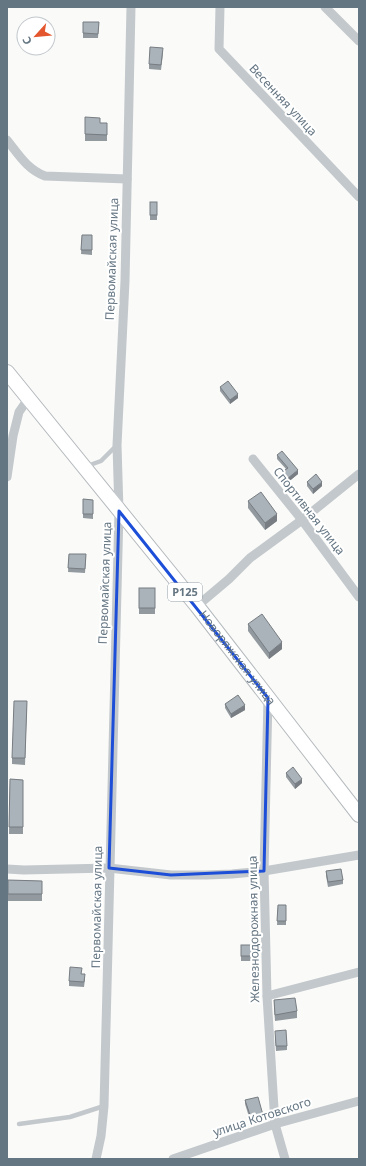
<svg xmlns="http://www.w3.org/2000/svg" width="366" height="1166" viewBox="0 0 366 1166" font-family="'Noto Sans',sans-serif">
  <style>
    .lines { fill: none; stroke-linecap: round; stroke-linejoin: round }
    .primary-casing { stroke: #b5babe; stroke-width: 16 }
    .service { stroke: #c3c8cc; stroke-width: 4.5 }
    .minor { stroke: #c3c8cc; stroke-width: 9 }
    .primary { stroke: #fff; stroke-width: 14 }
    .wall { fill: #929a9f }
    .shaded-wall { fill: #777d82 }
    .building { fill: #aab3b9; stroke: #777d82 }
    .marked { fill: none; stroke: #1d4ed8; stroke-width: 3; stroke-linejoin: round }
    .labels { text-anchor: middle; stroke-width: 4; stroke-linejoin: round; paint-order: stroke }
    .shield { fill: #fff; stroke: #939fa8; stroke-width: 1 }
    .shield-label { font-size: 11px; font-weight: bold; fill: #657683 }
    .street-label { font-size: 12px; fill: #657683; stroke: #fff }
  </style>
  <rect width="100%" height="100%" fill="#fafaf8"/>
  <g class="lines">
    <!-- primary casing -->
    <g class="primary-casing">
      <g id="primary">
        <path id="s1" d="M7,372L197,606L359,815"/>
      </g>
    </g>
    <!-- service -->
    <g class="service">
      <polyline points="87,466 101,461 116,446"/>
      <polyline points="19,1124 70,1117 104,1106"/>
    </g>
    <!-- minor -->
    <g class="minor">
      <polyline points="220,7 219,49 359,197"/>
      <polyline points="325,7 359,41"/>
      <path d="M7,140C19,155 27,169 45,176L127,179"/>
      <polyline points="253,459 302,520 359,597"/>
      <polyline points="7,477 13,436 19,412 28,399"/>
      <polyline points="197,606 229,579 250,558 302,520 359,474"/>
      <polyline points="268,698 264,871 267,996 275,1124 285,1159"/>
      <polyline points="7,869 24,870 109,868 171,875 206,875 232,874 264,871 359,855"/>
      <polyline points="267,996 359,972"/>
      <polyline points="96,1159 101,1136 104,1106 119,511 117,445 125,281 131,7"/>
      <polyline points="173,1159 275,1124 359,1101"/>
    </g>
    <!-- primary -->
    <use href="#primary" class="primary"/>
  </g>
  <!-- wall -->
  <g class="wall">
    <polygon points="83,22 99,22 98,38 83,38"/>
    <polygon points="163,53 161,70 149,69 149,64"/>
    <polygon points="100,123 107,123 107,141 85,141 85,134"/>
    <rect x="150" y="202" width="7" height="18"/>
    <polygon points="82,235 92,235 92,255 81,254"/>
    <polygon points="220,387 238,398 230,404 220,391"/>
    <polygon points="277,455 298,474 287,483 282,477 282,472 286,469 277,459"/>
    <polygon points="307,482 322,486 313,494 307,486"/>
    <polygon points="83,499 93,500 93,519 83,518"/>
    <polygon points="248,501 277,521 265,530 248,508"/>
    <polygon points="69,554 86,554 85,573 68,572"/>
    <rect x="139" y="588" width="16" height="26"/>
    <polygon points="248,624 282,649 269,659 248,631"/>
    <polygon points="27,701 25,765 12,764 12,758"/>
    <polygon points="225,704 245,710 231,718 225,708"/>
    <polygon points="286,773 302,783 295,789 286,777"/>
    <polygon points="10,779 23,780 23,834 9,834"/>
    <polygon points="326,871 343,880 343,884 328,887 326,876"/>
    <polygon points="8,880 42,881 42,901 8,901"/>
    <polygon points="278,905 286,905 286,925 277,925"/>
    <rect x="241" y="945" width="13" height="16"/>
    <polygon points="82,974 85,979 84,987 69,986 69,981"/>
    <polygon points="274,1000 297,1011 297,1018 275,1021 274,1007"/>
    <polygon points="275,1035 287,1046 287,1050 276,1051"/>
    <polygon points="245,1100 263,1119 251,1123 245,1104"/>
  </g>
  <!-- shaded-wall -->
  <g class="shaded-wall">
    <polygon points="238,394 238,398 230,404 230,400"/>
    <polygon points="298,470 298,474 287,483 287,479"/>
    <polygon points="322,482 322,486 313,494 313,489"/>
    <polygon points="277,514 277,521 265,530 265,523"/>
    <polygon points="282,642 282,649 269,659 269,653"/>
    <polygon points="245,705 245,710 231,718 231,714"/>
    <polygon points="302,779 302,783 295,789 295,784"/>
    <polygon points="263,1115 263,1119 251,1123 251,1118"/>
  </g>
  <!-- building -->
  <g class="building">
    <polygon points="83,22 99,22 98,34 83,33"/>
    <polygon points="150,47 163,48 161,65 149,64"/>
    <polygon points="85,117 100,118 100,123 107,123 107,135 85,134"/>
    <rect x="150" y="202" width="7" height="13"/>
    <polygon points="82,235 92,235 92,250 81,250"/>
    <polygon points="228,381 238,394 230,400 220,387"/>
    <polygon points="282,451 298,470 287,479 282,472 288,468 277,455"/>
    <polygon points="316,474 322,482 313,489 307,482"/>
    <polygon points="261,492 277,514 265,523 248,501"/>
    <polygon points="83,499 93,500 93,514 83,514"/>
    <polygon points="69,554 86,554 85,569 68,568"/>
    <rect x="139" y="588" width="16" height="20"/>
    <polygon points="262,614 282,642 269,653 248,624"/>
    <polygon points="238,695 245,705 231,714 225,704"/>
    <polygon points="14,701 27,701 25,758 12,758"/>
    <polygon points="293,767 302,779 295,784 286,773"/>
    <polygon points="10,779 23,780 23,827 9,827"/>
    <polygon points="341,869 343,880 328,882 326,871"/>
    <polygon points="8,880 42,881 42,894 8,894"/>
    <polygon points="278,905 286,905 286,921 277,921"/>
    <rect x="241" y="945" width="13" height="11"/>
    <polygon points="70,967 82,968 81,974 85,974 84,982 69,981"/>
    <polygon points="295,998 297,1011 275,1015 274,1000"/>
    <polygon points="286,1030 287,1046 276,1046 275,1031"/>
    <polygon points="258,1097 263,1115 251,1118 245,1100"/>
  </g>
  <!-- marked area -->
  <path class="marked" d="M119,511L268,698L264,871L171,875L109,868Z"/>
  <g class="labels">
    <!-- shield labels -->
    <rect class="shield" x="168" y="583" width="34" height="18" rx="3"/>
    <g class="shield-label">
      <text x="185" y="596">Р125</text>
    </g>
    <!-- street labels -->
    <g class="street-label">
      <text transform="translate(283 100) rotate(47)" y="4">Весенняя улица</text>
      <text transform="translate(112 259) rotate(-88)" y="4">Первомайская улица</text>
      <text transform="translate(309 511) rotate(52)" y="4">Спортивная улица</text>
      <text transform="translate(105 583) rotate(-88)" y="4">Первомайская улица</text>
      <text dy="4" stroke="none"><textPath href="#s1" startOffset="367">Новоряжская улица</textPath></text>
      <text transform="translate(97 907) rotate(-89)" y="4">Первомайская улица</text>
      <text transform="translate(254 929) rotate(-91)" y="4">Железнодорожная улица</text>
      <text transform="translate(262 1117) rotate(-18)" y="4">улица Котовского</text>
    </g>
  </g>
  <!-- border -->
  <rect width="366" height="1166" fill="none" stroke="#657683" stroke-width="16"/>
  <!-- north arrow -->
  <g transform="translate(36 36) rotate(243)"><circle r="19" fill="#ffffff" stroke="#c1c8cd"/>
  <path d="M0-3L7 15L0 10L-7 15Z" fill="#e4572e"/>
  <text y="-6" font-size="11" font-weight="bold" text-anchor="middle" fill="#657683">С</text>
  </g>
</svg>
